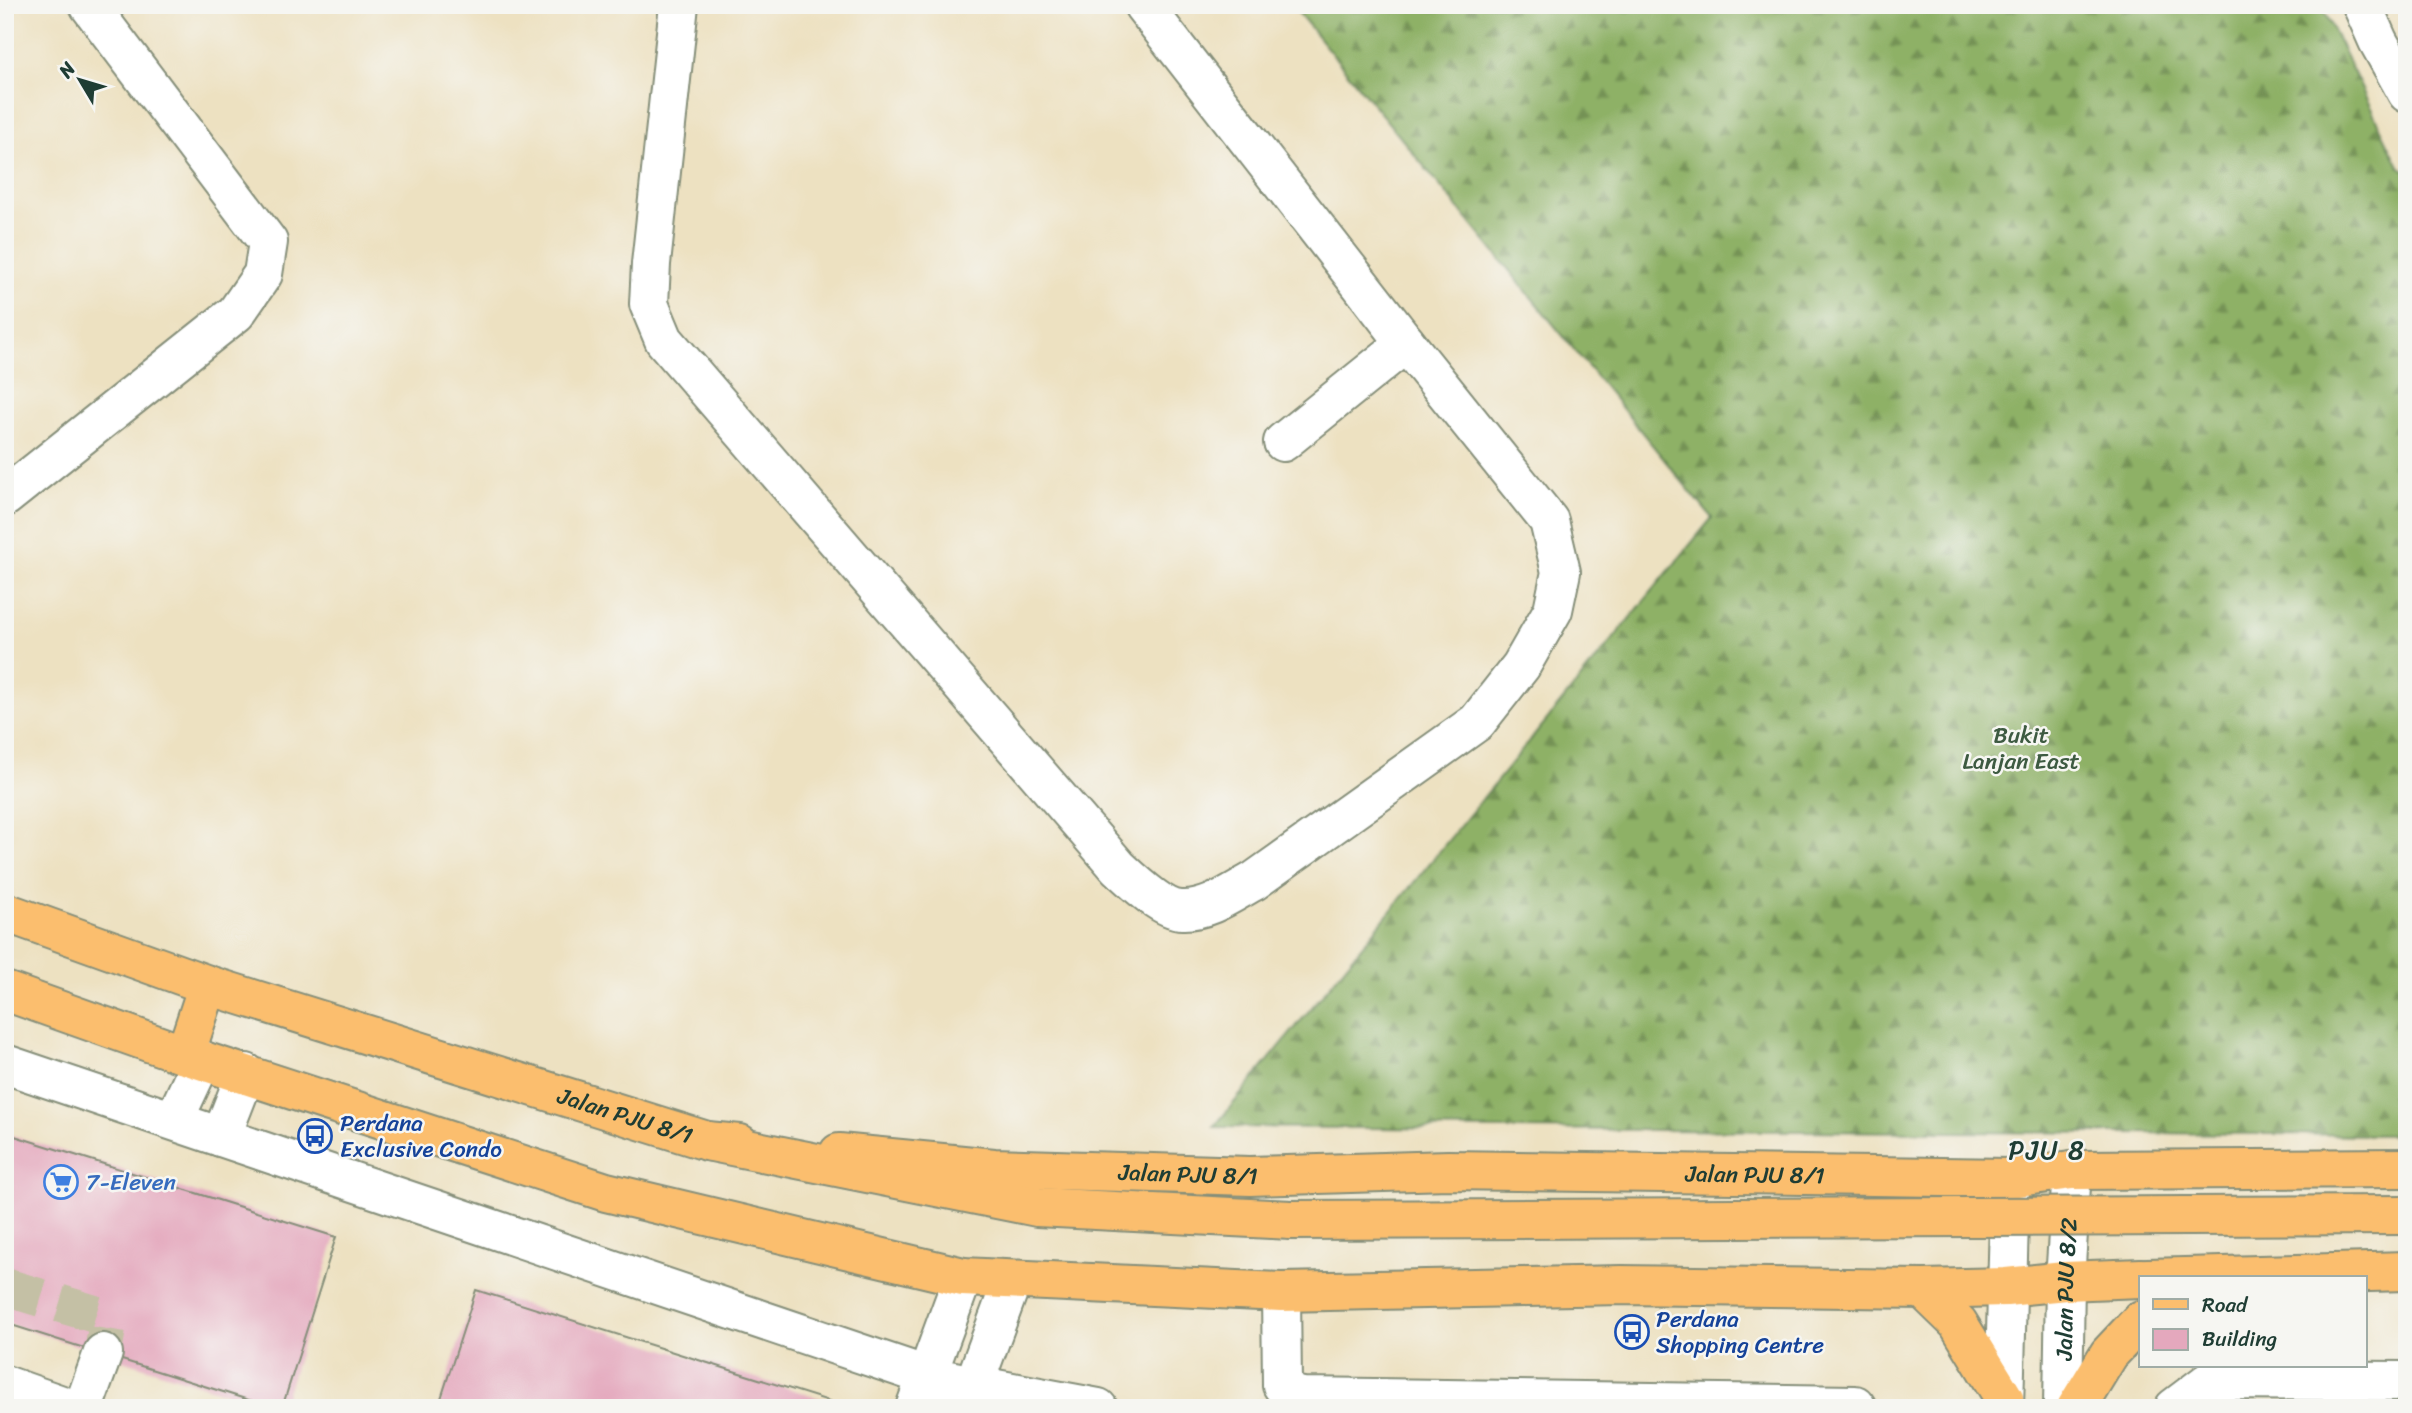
<svg xmlns="http://www.w3.org/2000/svg" width="2412" height="1413" viewBox="0 0 2412 1413" font-family="Sriracha,sans-serif">
  <style>
    .forest { fill: url(#forest-firs); stroke: #56774d; stroke-width: 2 }
    .building { fill: #e4a8bd }
    .lines { fill: none; stroke-linecap: round; stroke-linejoin: round }
    .minor-tunnel { stroke: #c4c0a5; stroke-width: 38; stroke-dasharray: 38 19; stroke-linecap: butt }
    .minor-casing { stroke: #868f7a; stroke-width: 42 }
    .major-casing { stroke: #868f7a; stroke-width: 42 }
    .highway-casing { stroke: #868f7a; stroke-width: 42 }
    .minor { stroke: #fff; stroke-width: 38 }
    .major { stroke: #fbbe6e; stroke-width: 38 }
    .highway { stroke: #fbbe6e; stroke-width: 38 }
    .highway-bridge-casing { stroke: #868f7a; stroke-width: 42; stroke-linecap: butt }
    .highway-bridge { stroke: #fbbe6e; stroke-width: 38 }
    .labels { text-anchor: middle; stroke-width: 5; stroke-linejoin: round; paint-order: stroke }
    .park-label { font-size: 23px; fill: #3d5a41; stroke: #f6f6f2 }
    .street-label { font-size: 23px; fill: #1f3d34; stroke: #f6f6f2 }
    .transit-label { font-size: 23px; fill: #164399; stroke: #f6f6f2; text-anchor: start }
    .shop-label { font-size: 23px; fill: #366cbe; stroke: #f6f6f2; text-anchor: start }
    .quarter-label { font-size: 26px; letter-spacing: 2px; fill: #1f3d34; stroke: #f6f6f2 }
  </style>
  <defs>
    <pattern id="forest-firs" width="22" height="20" patternUnits="userSpaceOnUse" patternTransform="scale(1.75)"><rect width="22" height="20" fill="#8eb166"/><path d="M5 1l3.5 6h-7zM16 11l3.5 6h-7z" fill="#739155"/></pattern>
  </defs>
  <rect width="100%" height="100%" fill="#f6f6f2"/>
  <filter id="ink" filterUnits="userSpaceOnUse"><feTurbulence type="fractalNoise" baseFrequency=".0143" numOctaves="2"/><feDisplacementMap in="SourceGraphic" scale="14" xChannelSelector="R" yChannelSelector="G"/><feConvolveMatrix kernelMatrix="1 2 1 2 8 2 1 2 1" color-interpolation-filters="sRGB"/></filter>
  <filter id="wash" filterUnits="userSpaceOnUse"><feTurbulence type="fractalNoise" baseFrequency=".00686" numOctaves="4" result="noise"/><feDisplacementMap in="SourceGraphic" scale="28" xChannelSelector="R" yChannelSelector="G"/><feGaussianBlur stdDeviation="1.57" result="paint"/><feColorMatrix in="noise" values="0 0 0 0 0 0 0 0 0 0 0 0 0 0 0 0 0 1.4 0 .05"/><feComposite in="paint" operator="in"/></filter>
  <g filter="url(#wash)">
    <rect width="100%" height="100%" fill="#ede1c1"/>
    <!-- forest -->
    <polygon class="forest" points="1292,5 2321,5 2399,166 2407,171 2407,1135 1214,1127 1712,518"/>
    <g id="blocks">
      <!-- building -->
      <g class="building">
        <polygon points="5,1133 336,1237 282,1408 274,1408 5,1323"/>
        <polygon points="476,1290 848,1407 848,1408 438,1408"/>
      </g>
    </g>
  </g>
  <g filter="url(#ink)">
    <use href="#blocks" fill-opacity="0" stroke="#868f7a" stroke-width="2"/>
    <g class="lines">
      <!-- minor-tunnel -->
      <polyline class="minor-tunnel" points="5,1287 98,1315 107,1328 103,1353"/>
      <!-- minor casing -->
      <g class="minor-casing">
        <g id="minor">
          <path d="M679,5L651,264L649,304L664,340L1118,867C1132,880 1163,910 1182,910C1208,911 1232,893 1254,881L1477,722L1521,666L1553,610L1561,572L1549,521L1406,343L1143,5"/>
          <polyline points="2362,5 2378,41 2407,93"/>
          <polyline points="1283,442 1406,343"/>
          <polyline points="5,497 236,313 263,274 268,242 89,5"/>
          <polyline points="5,1064 221,1137"/>
          <polyline points="246,1073 221,1137 927,1376 1098,1408"/>
          <polyline points="174,1120 202,1060"/>
          <polyline points="1281,1292 1282,1385 1289,1394 1303,1397 1855,1405 1857,1408"/>
          <polyline points="974,1384 1012,1281"/>
          <polyline points="5,1385 70,1408"/>
          <polyline points="83,1408 103,1353"/>
          <polyline points="915,1408 963,1277"/>
          <polyline points="2004,1408 2010,1182"/>
          <path id="s1" d="M2063,1408L2065,1281L2072,1170"/>
          <polyline points="2174,1408 2211,1380 2407,1381"/>
        </g>
      </g>
      <!-- major casing -->
      <g class="major-casing">
        <g id="major">
          <path id="s2" d="M5,912L208,985L707,1141L740,1144"/>
          <polyline points="5,991 185,1055 606,1192 963,1277 1281,1292 1621,1285 1923,1289 2006,1287 2065,1281 2141,1278"/>
          <polyline points="185,1055 208,985"/>
          <path id="s3" d="M839,1153L994,1168L1250,1176L1448,1170L2010,1178L2072,1170L2407,1168"/>
          <polyline points="2147,1278 2407,1271"/>
          <polyline points="1923,1289 1958,1323 2004,1398"/>
          <polyline points="2076,1408 2109,1354 2141,1320"/>
        </g>
      </g>
      <!-- highway casing -->
      <g class="highway-casing">
        <polyline id="highway" points="707,1141 1037,1207 1291,1220"/>
      </g>
      <!-- minor -->
      <use href="#minor" class="minor"/>
      <!-- major -->
      <use href="#major" class="major"/>
      <!-- highway -->
      <use href="#highway" class="highway"/>
      <!-- highway-bridge casing -->
      <g class="highway-bridge-casing">
        <polyline id="highway-bridge" points="1291,1220 2407,1215"/>
      </g>
      <!-- highway-bridge -->
      <use href="#highway-bridge" class="highway-bridge"/>
    </g>
  </g>
  <!-- icons -->
  <defs>
    <g id="bus-ring" transform="scale(1.75)"><circle r="9.5" fill="#f6f6f2" stroke="#1a4fb4" stroke-width="1.5"/><path d="M-5-6H5V4H4V6H2V4H-2V6H-4V4H-5ZM-3.5-4V0h7V-4ZM-3.5 1.2v1.5H-2V1.2ZM2 1.2v1.5H3.5V1.2Z" fill="#1a4fb4"/></g>
    <g id="supermarket-ring" transform="scale(1.75)"><circle r="9.5" fill="#f6f6f2" stroke="#3f7fe0" stroke-width="1.5"/><path d="M-6-5.5h2.5l.6 2H6L4.5 2H-2.5L-4.4-4H-6ZM-1.5 3.2a1.3 1.3 0 1 0 .1 0ZM3 3.2a1.3 1.3 0 1 0 .1 0Z" fill="#3f7fe0"/></g>
  </defs>
  <g fill-rule="evenodd">
    <use href="#bus-ring" x="315" y="1136"/>
    <use href="#supermarket-ring" x="61" y="1182"/>
    <use href="#bus-ring" x="1632" y="1332"/>
  </g>
  <g class="labels">
    <!-- park labels -->
    <g class="park-label">
      <text x="2021" y="743">Bukit<tspan x="2021" dy="26">Lanjan East</tspan></text>
    </g>
    <!-- street labels -->
    <g class="street-label">
      <text dy="8" stroke="none"><textPath href="#s2" startOffset="653">Jalan PJU 8/1</textPath></text>
      <text dy="8" stroke="none"><textPath href="#s3" startOffset="350">Jalan PJU 8/1</textPath></text>
      <text dy="8" stroke="none"><textPath href="#s3" startOffset="917">Jalan PJU 8/1</textPath></text>
      <text dy="8" stroke="none"><textPath href="#s1" startOffset="119">Jalan PJU 8/2</textPath></text>
    </g>
    <!-- transit labels -->
    <g class="transit-label">
      <text x="340" y="1131">Perdana<tspan x="340" dy="26">Exclusive Condo</tspan></text>
      <text x="1656" y="1327">Perdana<tspan x="1656" dy="26">Shopping Centre</tspan></text>
    </g>
    <!-- shop labels -->
    <g class="shop-label">
      <text x="86" y="1190">7-Eleven</text>
    </g>
    <!-- quarter labels -->
    <g class="quarter-label">
      <text x="2047" y="1159">PJU 8</text>
    </g>
  </g>
  <!-- margin -->
  <rect width="2412" height="1413" fill="none" stroke="#f6f6f2" stroke-width="28"/>
  <!-- legend -->
  <rect x="2139" y="1276" width="228" height="91" fill="#f6f6f2" stroke="#a0aca6" stroke-width="2"/>
  <rect x="2153" y="1299" width="35" height="10" fill="#fbbe6e" stroke="#a0aca6" stroke-width="2"/>
  <text x="2202" y="1312" font-size="21" fill="#1f3d34">Road</text>
  <rect x="2153" y="1329" width="35" height="21" fill="#e4a8bd" stroke="#a0aca6" stroke-width="2"/>
  <text x="2202" y="1346" font-size="21" fill="#1f3d34">Building</text>
  <!-- north arrow -->
  <g transform="translate(80 80) rotate(308)" stroke="#f6f6f2" stroke-width="5" paint-order="stroke">
  <path d="M0-5L12 26L0 18L-12 26Z" fill="#1f3d34"/>
  <text y="-10" font-size="19" font-weight="bold" text-anchor="middle" fill="#1f3d34">N</text>
  </g>
</svg>
